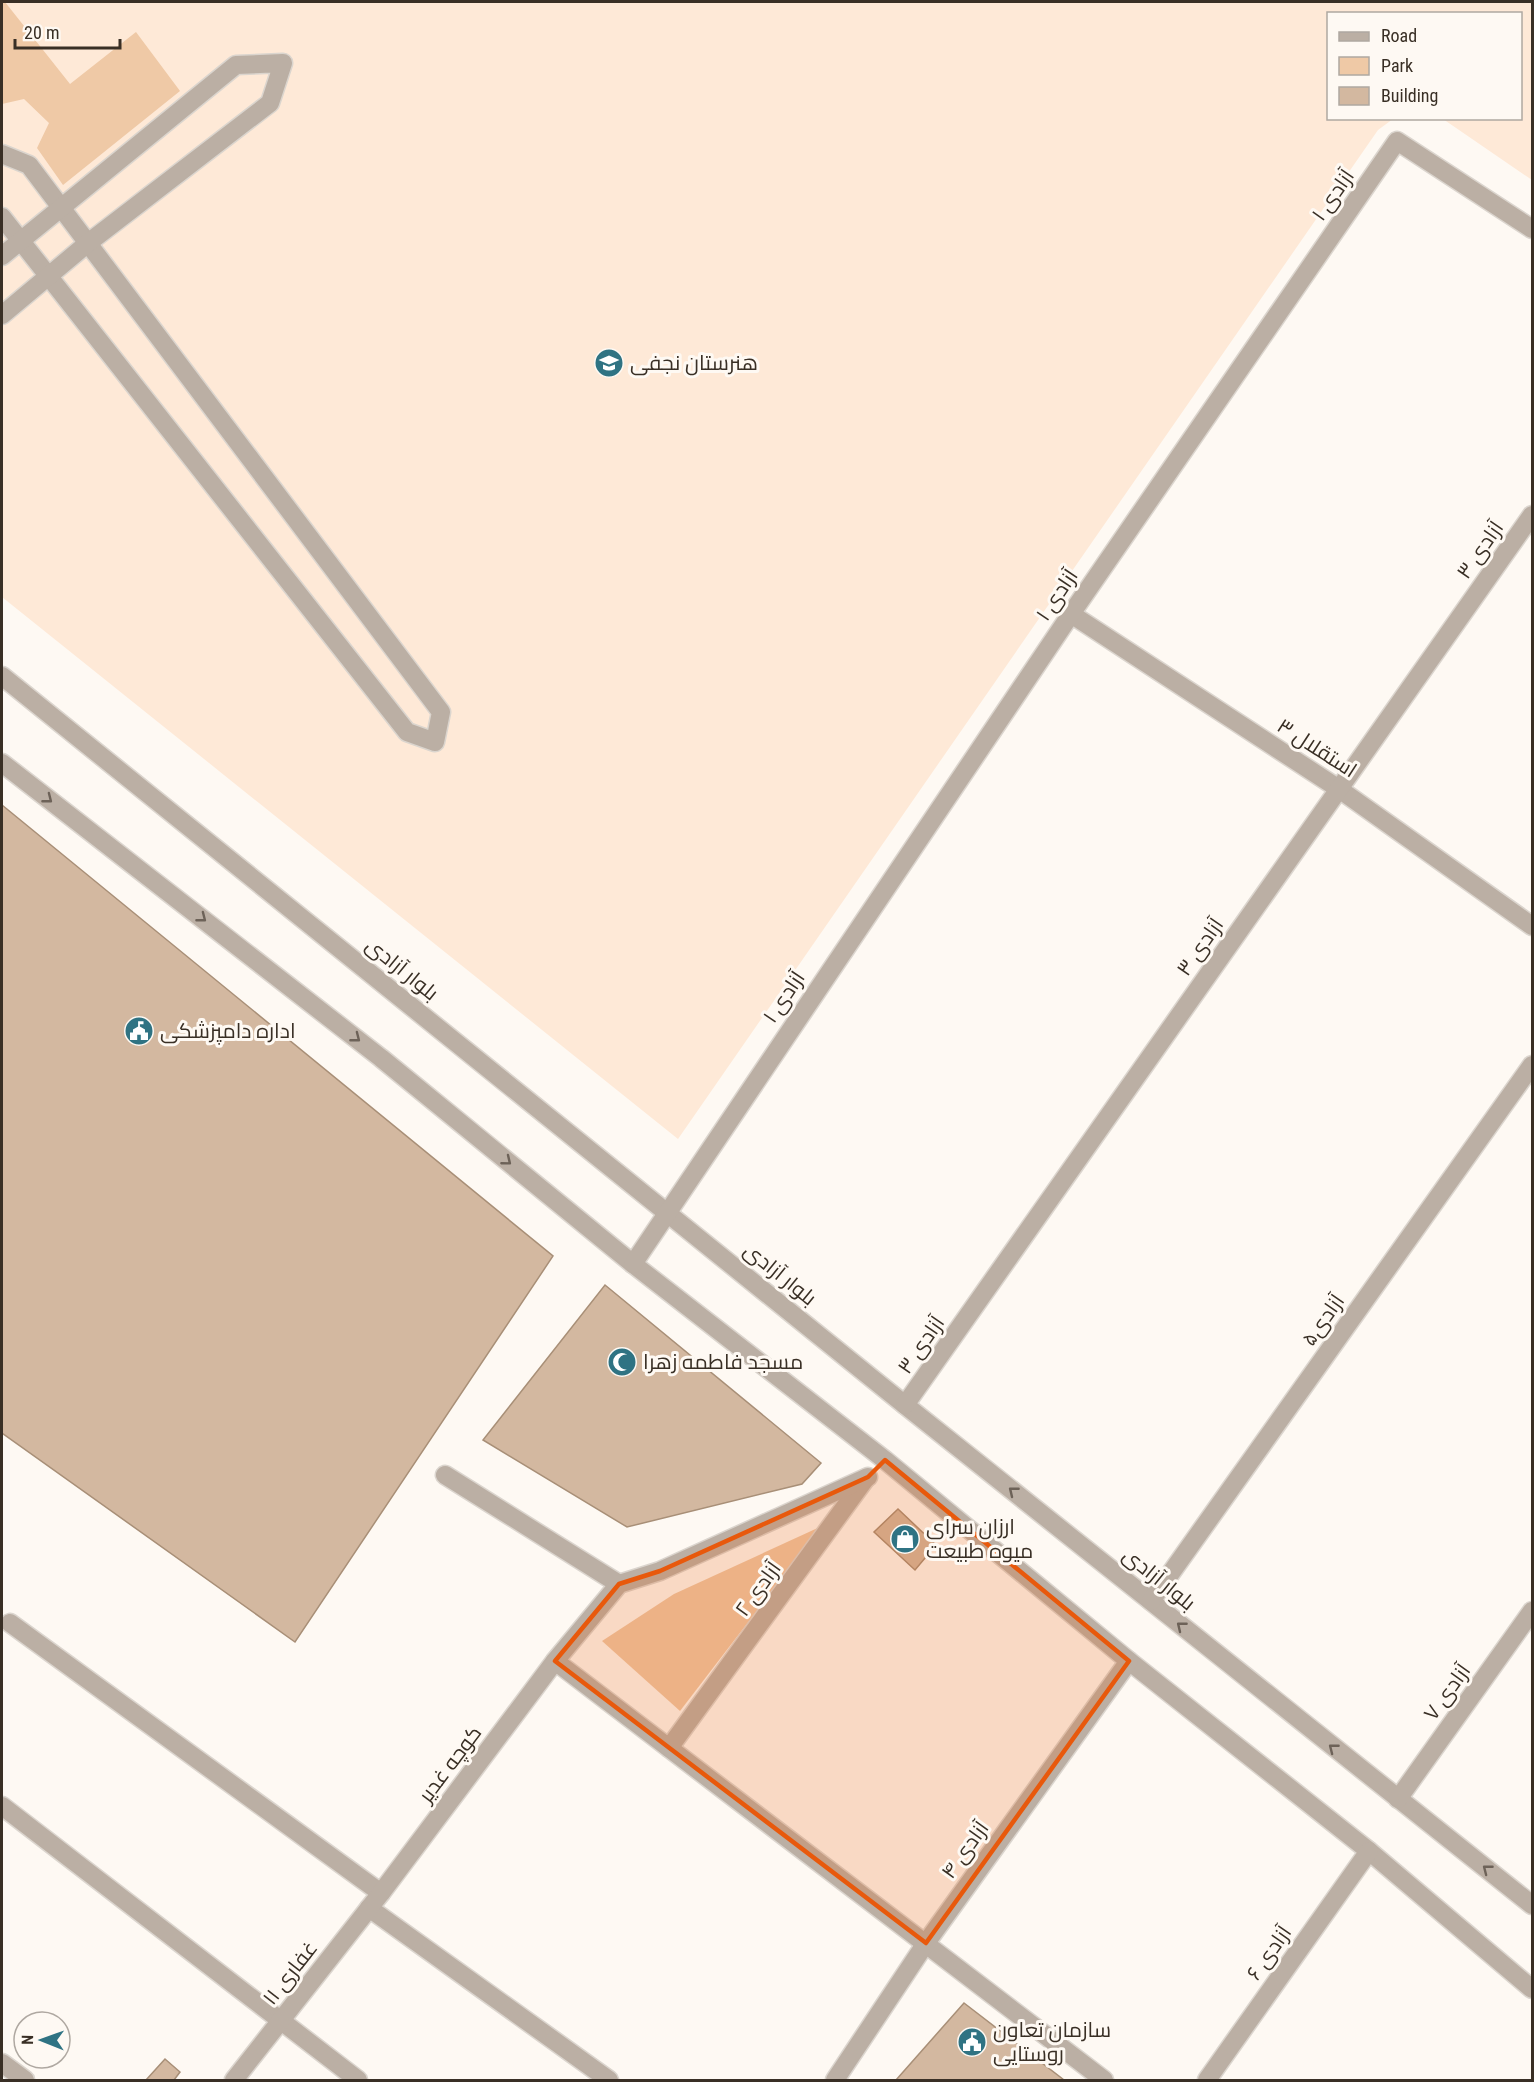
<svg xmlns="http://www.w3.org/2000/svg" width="1534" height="2082" viewBox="0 0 1534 2082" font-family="'Roboto Condensed',Cairo,sans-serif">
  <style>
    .built { fill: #fee9d7 }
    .green { fill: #efc9a6 }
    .building { fill: #d3b8a0; stroke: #a88f77; stroke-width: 1.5 }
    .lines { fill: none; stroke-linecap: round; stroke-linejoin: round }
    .minor-casing { stroke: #dbd5ce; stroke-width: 21 }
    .minor { stroke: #bbafa4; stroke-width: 18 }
    .oneway { stroke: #6d6258 }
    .marked { fill: #e8590c; fill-opacity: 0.2; stroke: #e8590c; stroke-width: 4.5; stroke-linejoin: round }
    .labels { text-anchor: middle; stroke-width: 6; stroke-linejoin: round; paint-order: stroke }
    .street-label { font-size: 21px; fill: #392f25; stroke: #fef9f3 }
    .poi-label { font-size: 21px; fill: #392f25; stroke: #fef9f3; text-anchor: start }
  </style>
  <rect width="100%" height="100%" fill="#fef9f3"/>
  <!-- built -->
  <polygon class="built" points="2,2 1532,2 1532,180 1443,119 1520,118 1520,14 1328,14 1328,118 1393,119 1378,130 678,1139 2,597"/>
  <!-- green -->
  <g class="green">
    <polygon points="2,2 5,2 70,84 136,32 180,91 63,185 37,148 49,123 24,99 2,104"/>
    <polygon points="822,1526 680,1711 602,1641 674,1594"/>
  </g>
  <!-- building -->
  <g class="building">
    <polygon points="2,805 553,1256 295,1642 2,1433"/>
    <polygon points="605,1285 821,1463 802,1484 627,1527 483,1440"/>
    <polygon points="898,1509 936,1545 915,1570 874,1532"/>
    <polygon points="964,2003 1064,2080 896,2080"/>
    <polygon points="165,2059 180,2072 174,2080 146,2080"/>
  </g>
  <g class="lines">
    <!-- minor casing -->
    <g class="minor-casing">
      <g id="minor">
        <polyline points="2,154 29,165 441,712 435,742 407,732 2,217"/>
        <polyline points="2,256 236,65 283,63 270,103 88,243 2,315"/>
        <polyline points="1071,614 1339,789 1532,926"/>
        <polyline points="2,676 905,1405 1532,1905"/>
        <polyline points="2,763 381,1058 633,1264 885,1460 1129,1661 1369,1851 1532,1989"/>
        <polyline points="633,1264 1071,614 1397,141 1532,229"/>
        <polyline points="905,1405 1532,515"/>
        <polyline points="445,1475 619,1584"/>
        <polyline points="1151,1601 1532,1065"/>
        <polyline points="10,1623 381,1893"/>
        <polyline points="555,1661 1104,2080"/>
        <polyline points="669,1748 866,1478"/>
        <polyline points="1398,1799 1532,1611"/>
        <polyline points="2,1806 358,2080"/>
        <polyline points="369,1908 609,2080"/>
        <polyline points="2,2063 25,2080"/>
        <polyline points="234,2080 381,1893 555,1661 619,1584 660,1571 868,1477"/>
        <polyline points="835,2080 926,1943 1129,1661"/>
        <polyline points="1207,2080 1369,1851"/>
      </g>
    </g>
    <!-- minor -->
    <use href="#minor" class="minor"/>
  </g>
  <!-- one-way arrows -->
  <defs><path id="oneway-chevron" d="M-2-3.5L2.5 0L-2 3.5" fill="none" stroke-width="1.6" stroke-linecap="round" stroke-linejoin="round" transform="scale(1.5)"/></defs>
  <g class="oneway">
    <use href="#oneway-chevron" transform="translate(48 799) rotate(38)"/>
    <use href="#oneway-chevron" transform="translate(202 918) rotate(38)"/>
    <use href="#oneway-chevron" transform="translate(356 1038) rotate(38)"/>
    <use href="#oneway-chevron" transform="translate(507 1161) rotate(39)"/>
    <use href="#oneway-chevron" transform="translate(1013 1491) rotate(-141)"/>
    <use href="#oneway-chevron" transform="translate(1181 1626) rotate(-141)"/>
    <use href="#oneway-chevron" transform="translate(1333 1748) rotate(-142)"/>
    <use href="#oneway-chevron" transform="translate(1487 1869) rotate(-142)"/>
  </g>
  <!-- marked area -->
  <path class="marked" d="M885,1460L1129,1661L926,1943L555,1661L619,1584L660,1571L868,1477Z"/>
  <!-- icons -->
  <defs>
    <g id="school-disc" transform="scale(1.5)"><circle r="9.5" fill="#2f7383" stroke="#fef9f3"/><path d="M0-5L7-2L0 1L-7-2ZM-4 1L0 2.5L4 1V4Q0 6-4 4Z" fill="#fff"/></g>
    <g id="civic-disc" transform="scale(1.5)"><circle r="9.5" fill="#2f7383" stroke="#fef9f3"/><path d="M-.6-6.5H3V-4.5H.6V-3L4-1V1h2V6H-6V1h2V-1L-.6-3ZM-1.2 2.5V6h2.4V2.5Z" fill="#fff"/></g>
    <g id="mosque-disc" transform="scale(1.5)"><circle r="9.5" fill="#2f7383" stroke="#fef9f3"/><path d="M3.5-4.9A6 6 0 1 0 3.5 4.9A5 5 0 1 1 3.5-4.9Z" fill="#fff"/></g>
    <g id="shop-disc" transform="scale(1.5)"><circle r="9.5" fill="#2f7383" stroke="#fef9f3"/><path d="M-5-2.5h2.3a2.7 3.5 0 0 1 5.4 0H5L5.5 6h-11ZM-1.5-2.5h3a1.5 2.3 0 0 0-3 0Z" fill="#fff"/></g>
  </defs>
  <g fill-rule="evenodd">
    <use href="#school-disc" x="609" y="363"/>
    <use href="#civic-disc" x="139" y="1031"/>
    <use href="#mosque-disc" x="622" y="1362"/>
    <use href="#shop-disc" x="905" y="1539"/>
    <use href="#civic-disc" x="972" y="2042"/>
  </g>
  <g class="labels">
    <!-- street labels -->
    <g class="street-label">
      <text transform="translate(1333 195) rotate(-55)" y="7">آزادی ۱</text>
      <text transform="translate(1480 550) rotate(-55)" y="7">آزادی ۳</text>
      <text transform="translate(1057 595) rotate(-56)" y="7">آزادی ۱</text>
      <text transform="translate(1317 748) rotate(33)" y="7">استقلال ۳</text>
      <text transform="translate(1200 947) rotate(-55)" y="7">آزادی ۳</text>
      <text transform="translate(402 969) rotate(39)" y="7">بلوار آزادی</text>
      <text transform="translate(784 997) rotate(-56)" y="7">آزادی ۱</text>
      <text transform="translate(780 1274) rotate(39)" y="7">بلوار آزادی</text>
      <text transform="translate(1323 1320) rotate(-55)" y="7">آزادی۵</text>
      <text transform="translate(921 1345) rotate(-55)" y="7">آزادی ۳</text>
      <text transform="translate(1159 1579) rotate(39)" y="7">بلوار آزادی</text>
      <text transform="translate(758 1589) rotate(-54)" y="7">آزادی ۲</text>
      <text transform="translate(1447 1692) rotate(-54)" y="7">آزادی ۷</text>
      <text transform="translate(450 1764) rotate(-53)" y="7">کوچه غدیر</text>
      <text transform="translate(965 1850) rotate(-54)" y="7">آزادی ۴</text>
      <text transform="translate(1269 1953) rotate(-55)" y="7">آزادی ۶</text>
      <text transform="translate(290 1973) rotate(-52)" y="7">غفاری ۱۱</text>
    </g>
    <!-- poi labels -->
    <g class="poi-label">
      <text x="630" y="370">هنرستان نجفی</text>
      <text x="160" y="1038">اداره دامپزشکی</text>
      <text x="643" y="1369">مسجد فاطمه زهرا</text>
      <text x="926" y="1534">ارزان سرای<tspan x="926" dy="24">میوه طبیعت</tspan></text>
      <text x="993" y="2037">سازمان تعاون<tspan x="993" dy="24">روستایی</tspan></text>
    </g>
  </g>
  <!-- border -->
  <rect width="1534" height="2082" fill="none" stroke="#392f25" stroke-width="6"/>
  <!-- legend -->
  <rect x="1327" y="12" width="195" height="108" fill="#fef9f3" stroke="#afa8a1" stroke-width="1.5"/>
  <rect x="1339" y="32" width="30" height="9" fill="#bbafa4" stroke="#afa8a1" stroke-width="1.5"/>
  <text x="1381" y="42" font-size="18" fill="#392f25">Road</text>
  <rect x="1339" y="57" width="30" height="18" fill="#efc9a6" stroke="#afa8a1" stroke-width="1.5"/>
  <text x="1381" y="72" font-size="18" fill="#392f25">Park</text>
  <rect x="1339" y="87" width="30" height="18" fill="#d3b8a0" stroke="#afa8a1" stroke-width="1.5"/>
  <text x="1381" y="102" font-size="18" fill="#392f25">Building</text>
  <!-- north arrow -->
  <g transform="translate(42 2040) rotate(271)"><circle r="28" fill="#fef9f3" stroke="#afa8a1" stroke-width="1.5"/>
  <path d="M0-4.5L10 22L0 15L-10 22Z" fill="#2f7383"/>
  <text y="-9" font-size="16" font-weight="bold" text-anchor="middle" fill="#392f25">N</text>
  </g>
  <!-- scale -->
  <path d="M15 39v9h105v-9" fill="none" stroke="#392f25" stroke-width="3"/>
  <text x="24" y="39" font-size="18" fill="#392f25" stroke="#fef9f3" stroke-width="4.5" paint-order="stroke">20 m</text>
</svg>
